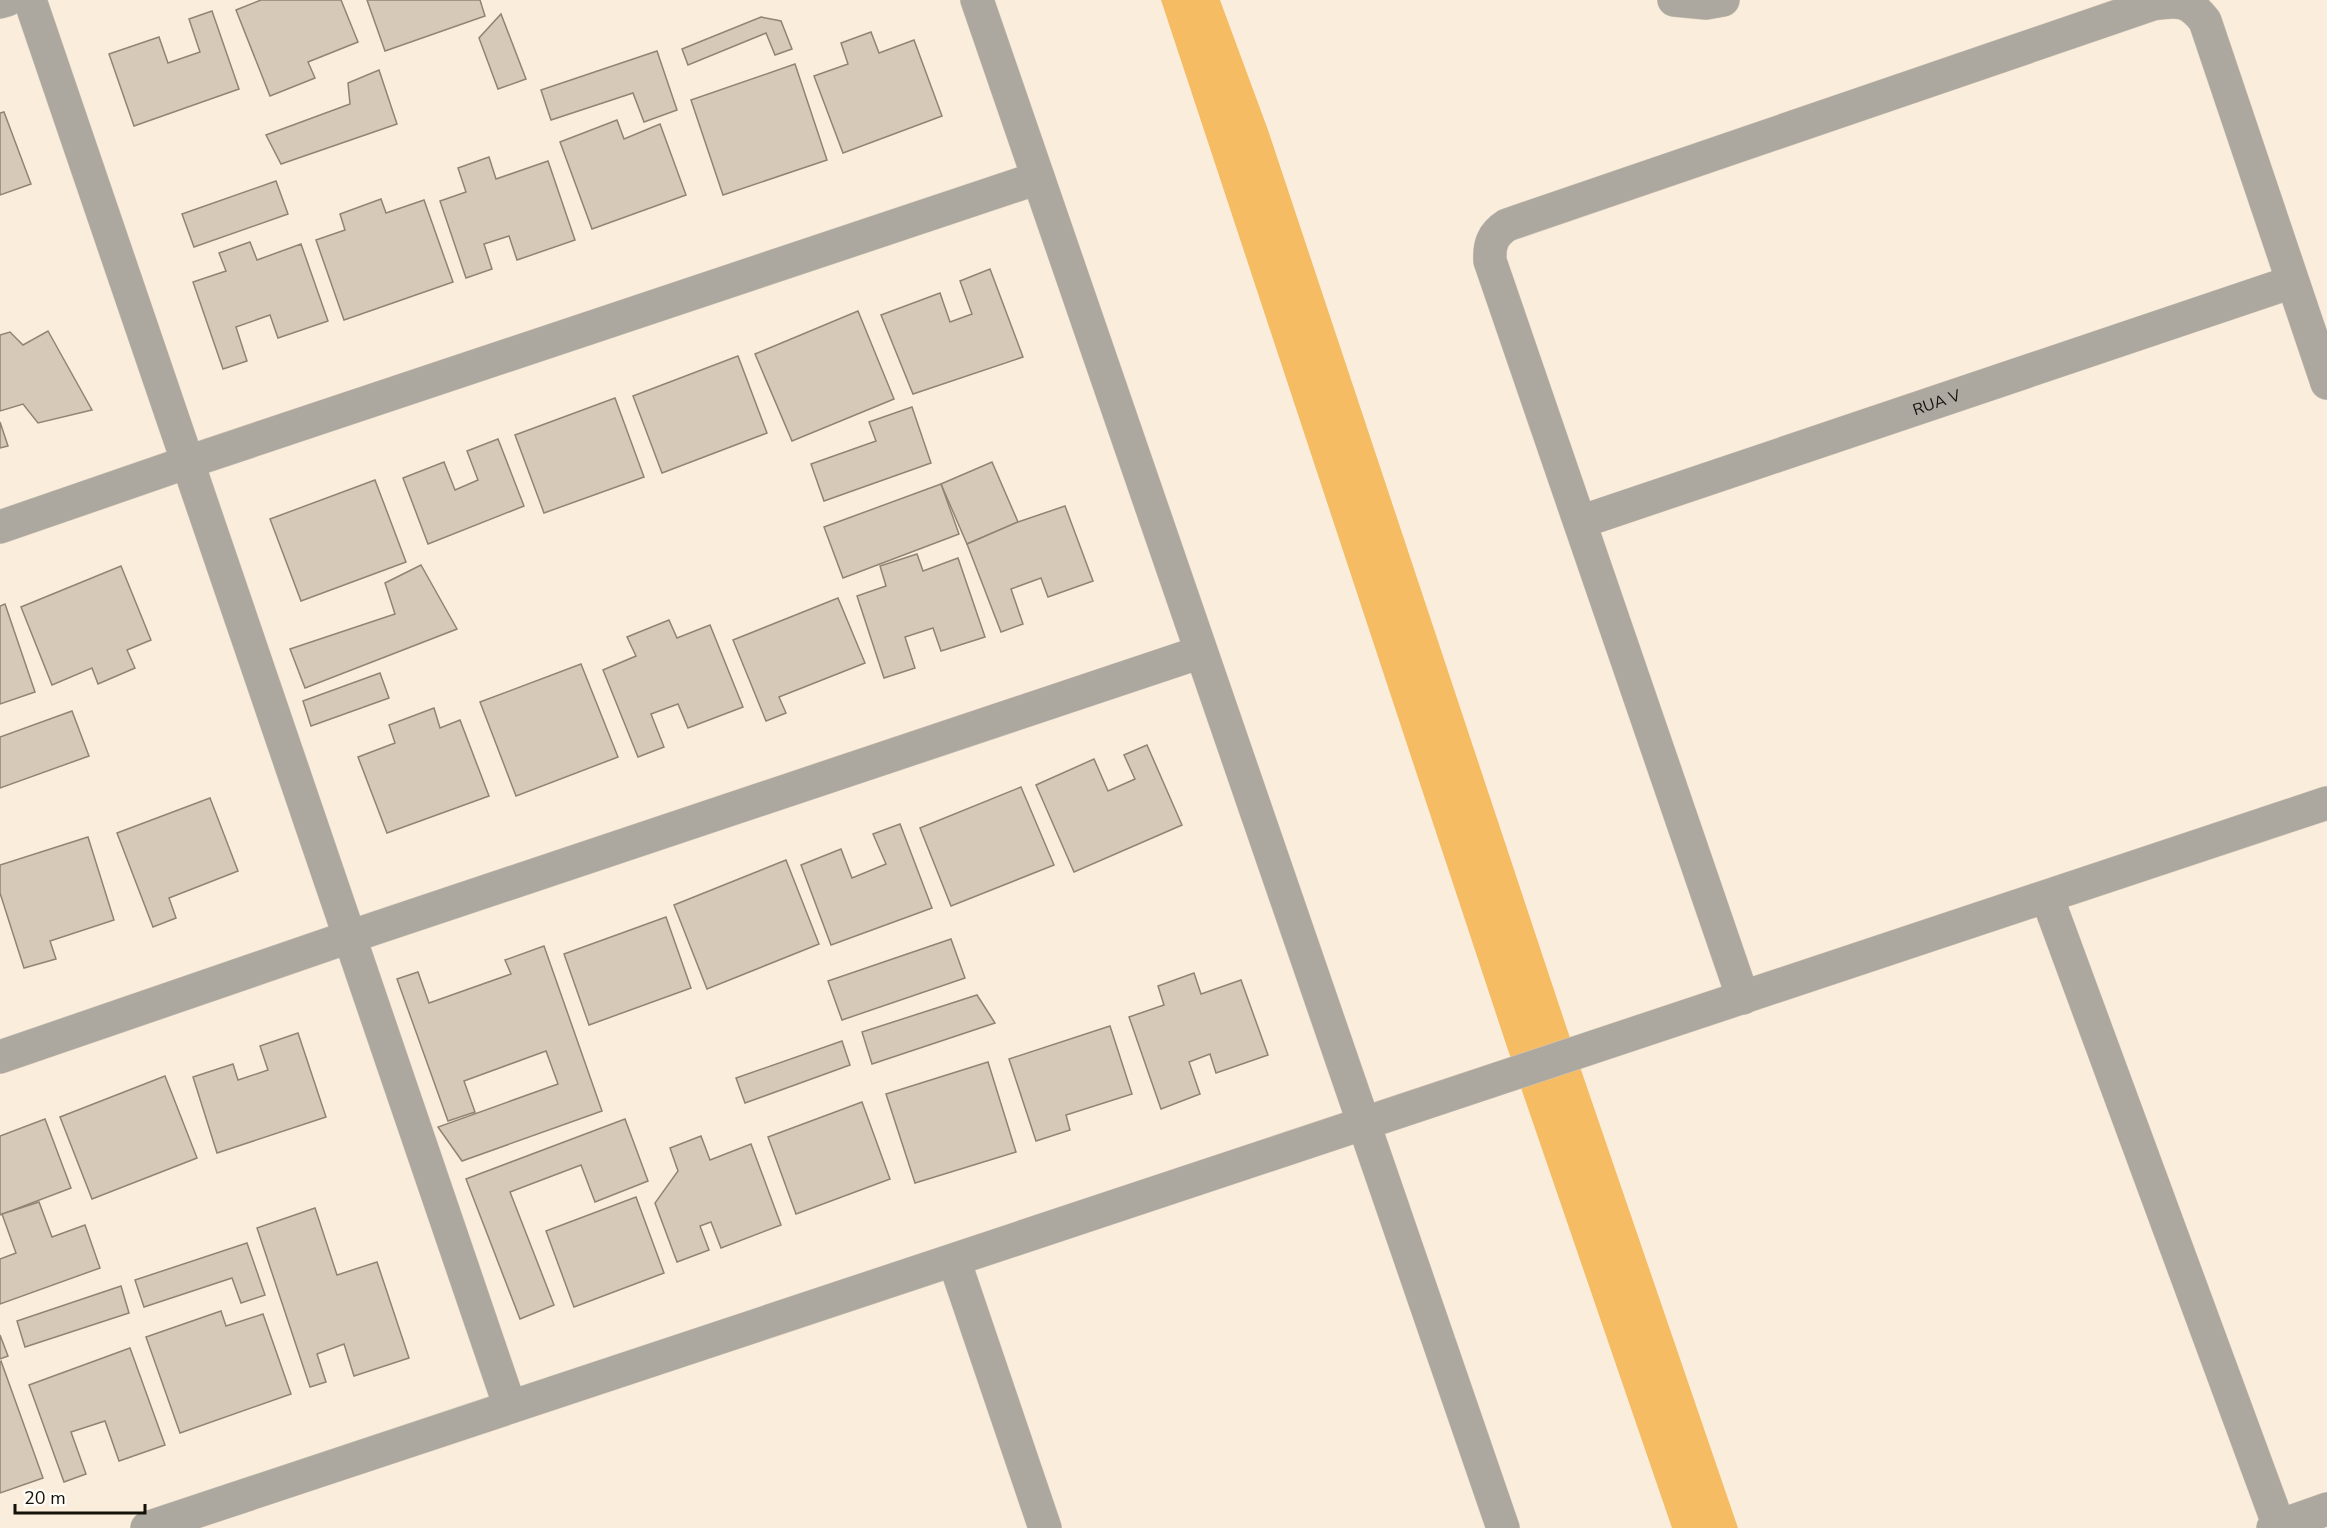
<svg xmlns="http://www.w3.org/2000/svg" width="2327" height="1528" viewBox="0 0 2327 1528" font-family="'Nunito Sans',sans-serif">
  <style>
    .water { fill: #f5bc64 }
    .building { fill: #d6c9b7; stroke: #908473; stroke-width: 1.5 }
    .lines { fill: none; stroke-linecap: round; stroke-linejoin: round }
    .minor-casing { stroke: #d5caba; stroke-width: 34 }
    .minor { stroke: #aca79f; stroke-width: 33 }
    .labels { text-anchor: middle; stroke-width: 4.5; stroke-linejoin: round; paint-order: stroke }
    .street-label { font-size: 16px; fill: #14100a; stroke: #fffcf8 }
  </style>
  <rect width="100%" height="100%" fill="#faeddb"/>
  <!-- water -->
  <polygon class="water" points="1161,0 1220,0 1268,130 1566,1026 1738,1528 1672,1528 1507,1047"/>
  <!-- building -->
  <g class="building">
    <polygon points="261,0 341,0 358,42 308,62 315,78 270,96 236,10"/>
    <polygon points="367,0 480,0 485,16 385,51"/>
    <polygon points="212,11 239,89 134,126 109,54 159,37 168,63 200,52 189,19"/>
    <polygon points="501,14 526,79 498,89 479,38"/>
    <polygon points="761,17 781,21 792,49 775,55 766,33 688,65 682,49"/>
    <polygon points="871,32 879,53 914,40 942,116 843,153 814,76 848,64 841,43"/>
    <polygon points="657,51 677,110 644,122 633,93 551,120 541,90"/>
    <polygon points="795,64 827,160 723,195 691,100"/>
    <polygon points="379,70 397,124 281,164 266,135 350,104 348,83"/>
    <polygon points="4,112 31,184 0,195 0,113"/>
    <polygon points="617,120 624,139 660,124 686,195 592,229 560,142"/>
    <polygon points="489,157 496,179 548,161 575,240 517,260 509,236 484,244 492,269 466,278 440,201 466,192 458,168"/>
    <polygon points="276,181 288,214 194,247 182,214"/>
    <polygon points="381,199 386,213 424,200 453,282 344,320 316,240 345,230 340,214"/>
    <polygon points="250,242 257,260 301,244 328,321 278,338 270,315 236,327 247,361 223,369 193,282 226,271 219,253"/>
    <polygon points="990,269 1023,357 913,394 881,315 940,293 950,322 972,314 960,281"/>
    <polygon points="858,311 894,399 792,441 755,354"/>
    <polygon points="48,331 92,410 38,423 23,404 0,411 0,335 10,332 23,345"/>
    <polygon points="738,356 767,433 662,473 633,396"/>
    <polygon points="615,398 644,477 544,513 515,435"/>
    <polygon points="912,407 931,463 824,501 811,464 876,441 869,422"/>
    <polygon points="0,422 8,446 0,448"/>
    <polygon points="498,439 524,506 428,544 403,478 444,462 455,490 478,480 467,451"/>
    <polygon points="992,462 1018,522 967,544 941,484"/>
    <polygon points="375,480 406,562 301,601 270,519"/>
    <polygon points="941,484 959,534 843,578 824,527"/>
    <polygon points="1065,506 1093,581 1048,597 1041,578 1011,589 1023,624 1001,632 967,544 1018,522"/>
    <polygon points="917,554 923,571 958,558 985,637 941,651 933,628 905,637 915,668 884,678 857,596 886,586 880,566"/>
    <polygon points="421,565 457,629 305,688 290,649 395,614 385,583"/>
    <polygon points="121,566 151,640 127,650 135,668 98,684 92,668 52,685 21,607"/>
    <polygon points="838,598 865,663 779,697 786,713 766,721 733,640"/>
    <polygon points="5,604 35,692 0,704 0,606"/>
    <polygon points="669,620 677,638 710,625 743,707 688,728 678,704 651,714 664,747 638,757 603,670 636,656 627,637"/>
    <polygon points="581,664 618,757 516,796 480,702"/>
    <polygon points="380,673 389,698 311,726 303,701"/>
    <polygon points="434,708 440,728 460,720 489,796 387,833 358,757 395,743 389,725"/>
    <polygon points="72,711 89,756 0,788 0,737"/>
    <polygon points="1147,745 1182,825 1074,872 1036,785 1094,759 1108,791 1135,779 1124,755"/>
    <polygon points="1021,787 1054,865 951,906 920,828"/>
    <polygon points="210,798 238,871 169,898 176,918 153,927 117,833"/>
    <polygon points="900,824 932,908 831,945 801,865 841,849 852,878 886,864 873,834"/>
    <polygon points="88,837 114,920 50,941 56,959 24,968 0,893 0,865"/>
    <polygon points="786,860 819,944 707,989 674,905"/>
    <polygon points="666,917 691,988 589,1025 564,954"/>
    <polygon points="951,939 965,978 842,1020 828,981"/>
    <polygon points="544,946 602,1111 462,1161 438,1127 558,1084 546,1051 464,1081 475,1112 448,1121 397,979 418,972 429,1003 511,974 505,960"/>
    <polygon points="1194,973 1201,994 1241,980 1268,1055 1216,1073 1210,1054 1189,1062 1200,1094 1161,1109 1129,1017 1164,1005 1158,986"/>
    <polygon points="977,995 995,1023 872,1064 862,1032"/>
    <polygon points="1110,1026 1132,1094 1066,1115 1070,1130 1036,1141 1009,1059"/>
    <polygon points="298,1033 326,1117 217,1153 193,1077 233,1064 238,1080 268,1070 260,1046"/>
    <polygon points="842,1041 850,1065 745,1103 736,1078"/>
    <polygon points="988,1062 1016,1152 915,1183 886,1094"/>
    <polygon points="165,1076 197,1158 92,1199 60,1117"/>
    <polygon points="862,1102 890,1179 796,1214 768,1137"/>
    <polygon points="45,1119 71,1188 0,1215 0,1136"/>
    <polygon points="625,1119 648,1181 595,1202 581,1165 510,1192 554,1305 520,1319 466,1179"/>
    <polygon points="701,1136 710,1160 751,1144 781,1225 721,1248 711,1222 700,1226 709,1250 677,1262 655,1203 678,1171 670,1148"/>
    <polygon points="636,1197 664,1273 574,1307 546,1231"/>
    <polygon points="39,1202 52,1237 85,1225 100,1268 0,1304 0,1259 16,1253 2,1214"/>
    <polygon points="315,1208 337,1275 377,1262 409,1358 354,1376 344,1344 317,1354 326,1382 310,1387 257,1228"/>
    <polygon points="247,1243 265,1295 241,1303 232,1278 144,1307 135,1280"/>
    <polygon points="121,1286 129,1313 25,1347 17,1321"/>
    <polygon points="221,1311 226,1326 263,1314 291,1394 180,1433 146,1337"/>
    <polygon points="0,1335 8,1356 0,1359"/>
    <polygon points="130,1348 165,1445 119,1461 105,1421 71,1432 86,1474 64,1482 29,1385"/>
    <polygon points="1,1361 43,1478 0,1493 0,1362"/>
  </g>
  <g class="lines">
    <!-- minor casing -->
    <g class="minor-casing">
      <g id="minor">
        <polyline points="30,0 510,1407"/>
        <polyline points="977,0 1503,1528"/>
        <polyline points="1674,0 1706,3 1723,0"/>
        <polyline points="0,2 7,0"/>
        <path id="s1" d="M1580,522L2292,282"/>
        <polyline points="0,527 188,462 1038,178"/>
        <polyline points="2047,897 2279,1526"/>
        <path d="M1743,998L1490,261C1489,244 1493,234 1507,225L2153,4C2179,0 2189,0 2205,21L2327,383"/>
        <polyline points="0,1057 349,937 1201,652"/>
        <polyline points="954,1260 1045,1528"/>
        <polyline points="147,1528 2327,803"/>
        <polyline points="2273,1528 2327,1509"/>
      </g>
    </g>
    <!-- minor -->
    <use href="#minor" class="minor"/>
  </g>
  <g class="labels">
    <!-- street labels -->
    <g class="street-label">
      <text dy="6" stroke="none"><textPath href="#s1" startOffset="376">RUA V</textPath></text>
    </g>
  </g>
  <!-- scale -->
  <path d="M15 1504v9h130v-9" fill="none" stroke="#14100a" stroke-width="3"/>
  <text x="24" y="1504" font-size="18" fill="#14100a" stroke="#fffcf8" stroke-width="4.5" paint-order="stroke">20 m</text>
</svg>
